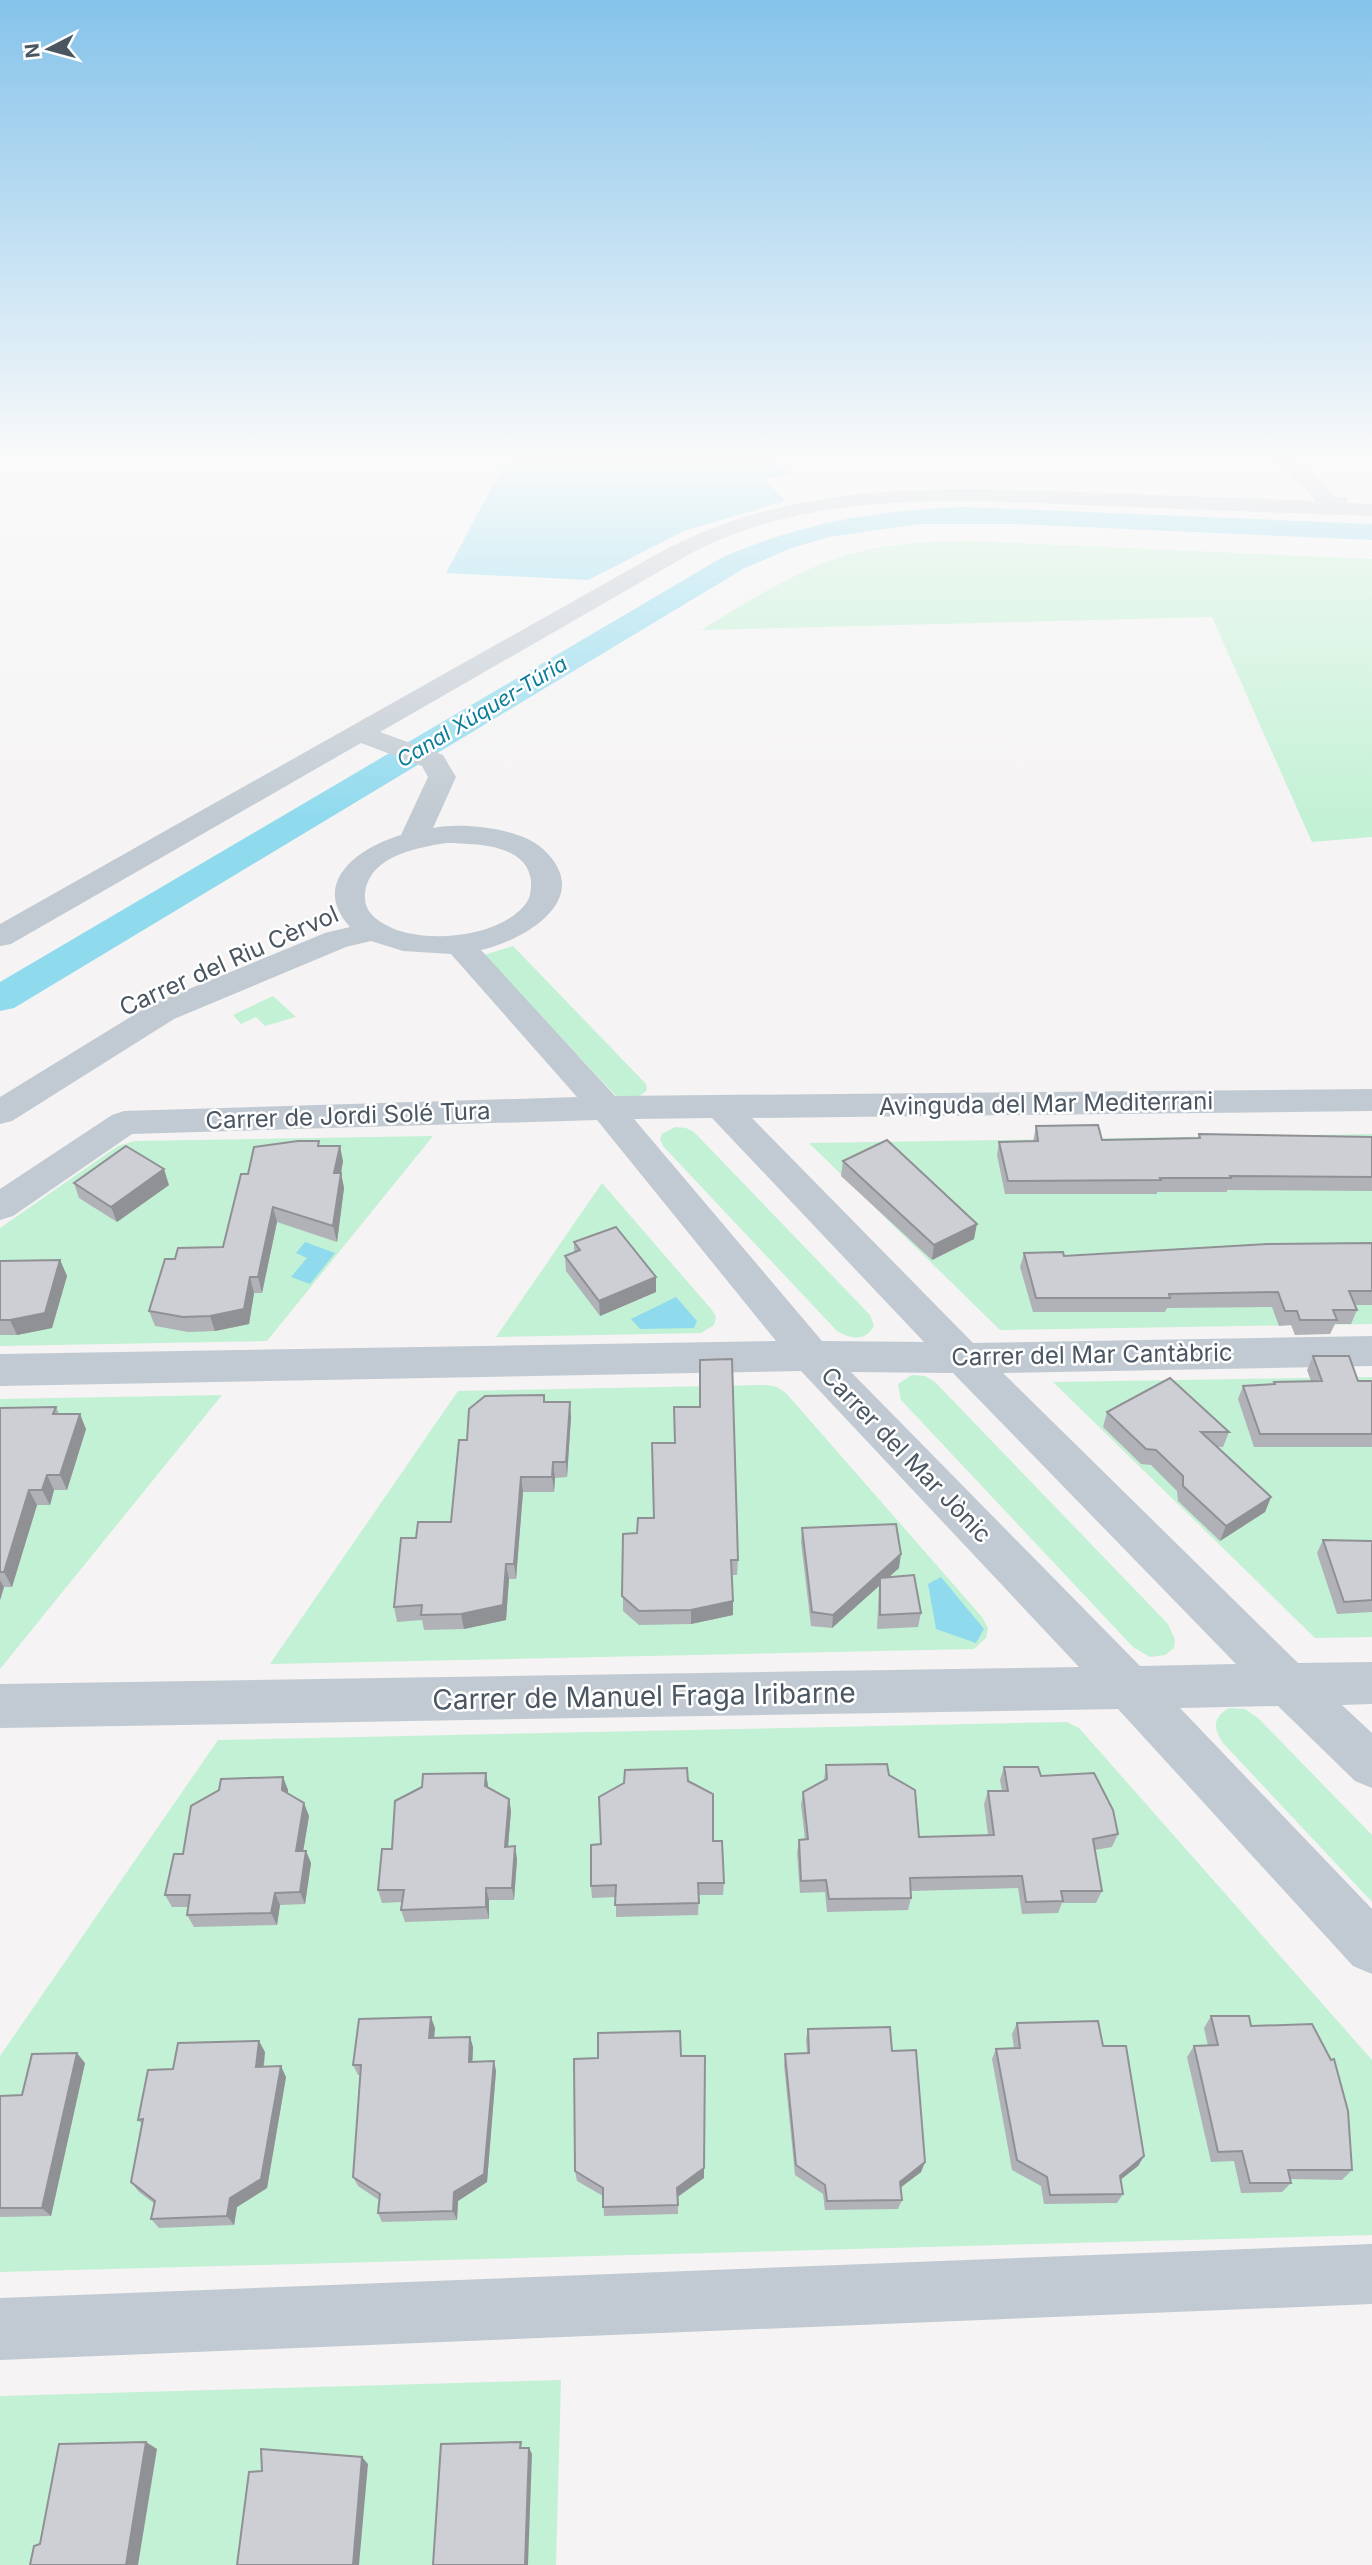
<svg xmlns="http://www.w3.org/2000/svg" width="1372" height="2565" viewBox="0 0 1372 2565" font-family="Inter,sans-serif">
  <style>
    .green { fill: #c3f1d5 }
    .water { fill: #90daee }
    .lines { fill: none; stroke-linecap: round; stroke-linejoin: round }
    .canal { fill: #90daee; fill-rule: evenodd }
    .minor { fill: #c1cad2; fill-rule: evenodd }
    .wall { fill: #b0b2b7 }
    .shaded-wall { fill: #909195 }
    .building { fill: #cdcfd5; stroke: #909195; stroke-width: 2 }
    .labels { text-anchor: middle; stroke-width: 5; stroke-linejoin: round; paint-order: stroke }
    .far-water-label { font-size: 21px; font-style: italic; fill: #0c7c9b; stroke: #fff }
    .street-label { font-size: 24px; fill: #4a5661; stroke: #fff }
    .near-street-label { font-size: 28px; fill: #4a5661; stroke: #fff }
  </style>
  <rect width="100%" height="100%" fill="#f5f3f3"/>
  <!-- green -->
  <g class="green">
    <path d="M972,541L1372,559V837L1312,842L1212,617L701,630C739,607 778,582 819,565C867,545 920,541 972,541Z"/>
    <path d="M513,946L646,1084L647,1090C637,1100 629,1101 616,1096L484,955Z"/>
    <polygon points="273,996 296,1017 265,1026 256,1017 241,1024 233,1015"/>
    <path d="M675,1127L686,1128L694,1132L870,1315L874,1326C865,1342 851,1339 837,1331L663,1146L660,1139L662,1134Z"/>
    <polygon points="1372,1134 1372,1324 1000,1330 809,1143"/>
    <polygon points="433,1136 267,1341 0,1346 0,1228 118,1146 135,1141"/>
    <polygon points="602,1183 712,1310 716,1317 714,1325 701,1333 496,1337"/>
    <polygon points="912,1375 925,1376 935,1382 1168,1624 1175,1640 1174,1648 1165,1655 1150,1657 1133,1647 901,1400 898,1384"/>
    <polygon points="1372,1377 1372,1637 1315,1638 1053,1382"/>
    <polygon points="767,1385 777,1387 786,1393 982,1617 988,1628 986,1638 974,1649 270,1664 458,1391"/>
    <polygon points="222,1395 0,1669 0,1399"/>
    <path d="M1229,1708L1245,1709L1258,1718L1372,1835V1902L1222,1742C1213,1727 1213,1717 1229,1708Z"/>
    <polygon points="1067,1722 1079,1728 1372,2060 1372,2235 0,2272 0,2056 218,1740"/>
    <polygon points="561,2380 556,2565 0,2565 0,2396"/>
  </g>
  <!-- water -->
  <g class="water">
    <polygon points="507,459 772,459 792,475 765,479 785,501 684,531 588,580 446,573"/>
    <polygon points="305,1242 335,1253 310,1284 291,1277 307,1258 296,1253"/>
    <polygon points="676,1297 697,1321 694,1328 640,1329 631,1319"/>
    <polygon points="941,1577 984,1629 976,1643 936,1629 928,1584"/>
  </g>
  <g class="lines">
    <!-- canal -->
    <path class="canal" d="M966,507L1372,524V540L1014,524H919L829,537L789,549L743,569L14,1008L0,1011V982L723,557C805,522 878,510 966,507Z"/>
    <!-- minor -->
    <g class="minor">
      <path d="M1271,459H1294L1324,483L1334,497H1346L1348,503L1372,504V516C1282,513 1192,509 1102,506C966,500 821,488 695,551L380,732L443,755L456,777L433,828C463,822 520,828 543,849C596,898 526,940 481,950L615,1096L1372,1089V1111L752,1118L973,1343L1372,1336V1366L1003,1373L1298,1663L1372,1662V1704L1342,1705L1372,1733V1788L1355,1781L1278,1706L1180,1708L1372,1909V1974L1353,1966L1118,1709L0,1728V1684L1079,1667L801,1371L0,1386V1354L776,1341L597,1120L132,1134L13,1216L0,1220V1189L112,1115L124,1111L577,1097L451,954L403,951L371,941L346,947L174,1019L12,1121L0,1124V1097L150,1005L325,933L350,927C309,882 360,847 401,835L428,777L422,766L361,743L11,944L0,946V924L657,554C789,482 936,486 1082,492C1160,495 1238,498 1315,501L1309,492ZM446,843C474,844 527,843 531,881C531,887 531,896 527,902C503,937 428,944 392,928C379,922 365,913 365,898C365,857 415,848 446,843ZM712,1118L924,1342L822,1341L634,1119ZM851,1372L953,1373L1236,1664L1140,1666Z"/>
      <polygon points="1372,2244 1372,2304 0,2360 0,2298"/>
    </g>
  </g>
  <!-- wall -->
  <g class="wall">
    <polygon points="1036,1126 1102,1140 1198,1138 1199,1134 1372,1137 1372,1191 1227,1190 1227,1192 1157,1192 1157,1194 1005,1194 997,1155 999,1142 1033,1142"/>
    <polygon points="320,1146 343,1161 341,1173 344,1188 337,1242 277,1222 262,1293 254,1293 249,1324 215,1331 188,1332 155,1326 149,1311 175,1259 223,1247"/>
    <polygon points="843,1161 974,1239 932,1260 841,1176"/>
    <polygon points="74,1183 169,1185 117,1222 79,1198"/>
    <polygon points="574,1242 656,1292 600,1316 566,1271 565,1256 574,1252"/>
    <polygon points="1372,1243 1372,1305 1355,1305 1357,1310 1351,1324 1335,1324 1330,1334 1295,1335 1291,1325 1279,1326 1272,1307 1167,1308 1165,1312 1033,1312 1020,1267 1024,1253 1064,1256"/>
    <polygon points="60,1260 67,1276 52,1328 17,1335 0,1335 0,1261"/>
    <polygon points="1313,1356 1358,1381 1372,1381 1372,1447 1254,1447 1238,1399 1243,1386 1273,1384 1274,1382 1311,1381 1307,1370"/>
    <polygon points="545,1402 571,1417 567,1477 555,1478 554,1492 523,1492 516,1579 509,1579 506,1620 464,1629 424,1630 422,1620 397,1622 394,1607 416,1538 451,1522 467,1440"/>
    <polygon points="56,1407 59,1414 86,1429 67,1490 54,1490 50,1505 37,1505 12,1587 4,1587 0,1600 0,1408"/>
    <polygon points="1107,1412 1229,1432 1223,1447 1217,1447 1271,1497 1265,1512 1220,1541 1178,1501 1177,1491 1151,1465 1141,1464 1103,1427"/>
    <polygon points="802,1528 899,1568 888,1578 921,1613 918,1627 877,1629 879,1586 832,1628 811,1626 801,1542"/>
    <polygon points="623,1534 738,1560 737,1575 732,1575 733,1601 733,1615 691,1624 639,1625 623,1611"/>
    <polygon points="1323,1540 1372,1541 1372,1612 1337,1614 1317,1553"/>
    <polygon points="826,1765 889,1775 919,1837 988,1835 984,1804 988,1791 1002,1791 1000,1780 1004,1767 1041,1776 1118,1834 1112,1847 1095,1850 1102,1891 1096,1903 1062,1903 1058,1913 1022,1914 1018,1888 911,1891 911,1898 908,1910 827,1912 825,1892 800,1893 797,1853 799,1840 805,1839 801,1805 803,1792 824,1780"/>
    <polygon points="486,1773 488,1787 509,1799 511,1811 508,1846 517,1859 514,1900 489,1900 489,1919 405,1922 401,1910 402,1902 382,1903 378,1890"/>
    <polygon points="283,1777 288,1790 288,1794 309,1816 303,1851 306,1851 311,1863 305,1904 280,1905 277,1925 194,1927 187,1915 189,1907 172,1907 165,1895 183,1854"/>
    <polygon points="688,1781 713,1841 724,1883 723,1895 699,1895 698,1915 616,1917 616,1897 592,1898 591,1886 601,1844"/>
    <polygon points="1211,2016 1251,2026 1352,2170 1342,2180 1290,2179 1291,2183 1282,2192 1241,2193 1234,2161 1211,2162 1187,2057 1194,2046 1208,2046 1204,2028"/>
    <polygon points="1017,2023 1103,2046 1144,2156 1138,2166 1121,2179 1123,2194 1117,2203 1044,2204 1041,2186 1012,2170 992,2059 996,2049 1014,2048 1012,2034"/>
    <polygon points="435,2028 434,2038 470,2037 473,2047 472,2062 494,2061 496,2071 487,2182 458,2201 457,2220 382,2222 378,2213 379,2200 358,2186 353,2177 360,2075 358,2075 353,2065"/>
    <polygon points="808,2029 892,2051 925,2162 921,2172 900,2188 902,2200 898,2209 825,2210 823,2194 795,2175 784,2065 785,2054 807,2053 806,2039"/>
    <polygon points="265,2052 264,2067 286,2077 267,2188 237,2207 234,2225 159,2228 151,2219 155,2204 139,2192 131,2182 142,2124 138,2120 173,2069"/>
    <polygon points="681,2056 704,2178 678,2197 678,2214 604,2216 603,2196 577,2181 575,2171"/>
    <polygon points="85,2063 51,2216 0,2217 0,2096 22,2095"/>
  </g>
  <!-- shaded-wall -->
  <g class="shaded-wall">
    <polygon points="340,1146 343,1161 341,1173 344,1188 337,1242 333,1226 334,1173"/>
    <polygon points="164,1169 169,1185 117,1222 111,1207"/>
    <polygon points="273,1207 277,1222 262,1293 258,1277"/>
    <polygon points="977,1224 974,1239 932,1260 934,1245"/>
    <polygon points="60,1260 67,1276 52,1328 17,1335 10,1320"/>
    <polygon points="250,1277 254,1293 249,1324 215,1331 210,1316"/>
    <polygon points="656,1277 656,1292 600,1316 599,1301"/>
    <polygon points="570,1402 571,1417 567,1477 566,1462"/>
    <polygon points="80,1414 86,1429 67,1490 60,1475"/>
    <polygon points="553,1462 555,1478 554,1492 552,1477"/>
    <polygon points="47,1475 54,1490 50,1505 42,1490"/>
    <polygon points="521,1477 523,1492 516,1579 514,1564"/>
    <polygon points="29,1490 37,1505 12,1587 4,1572"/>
    <polygon points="1271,1497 1265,1512 1220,1541 1226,1526"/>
    <polygon points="901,1554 899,1568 880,1585 880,1578 879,1586 832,1628 833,1615"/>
    <polygon points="506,1564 509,1579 506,1620 464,1629 461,1614"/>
    <polygon points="0,1580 4,1587 0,1600"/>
    <polygon points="733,1601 733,1615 691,1624 691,1610"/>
    <polygon points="486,1773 488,1786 488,1799 485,1786"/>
    <polygon points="283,1777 288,1790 287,1803 282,1790"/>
    <polygon points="509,1799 511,1811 507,1859 505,1847"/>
    <polygon points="304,1803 309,1816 301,1864 296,1851"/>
    <polygon points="515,1846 517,1859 514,1900 512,1888"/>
    <polygon points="306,1851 311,1863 305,1904 300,1892"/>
    <polygon points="486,1888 489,1900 489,1919 486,1907"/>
    <polygon points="275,1893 280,1905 277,1925 271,1913"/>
    <polygon points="431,2017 435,2028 433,2048 429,2038"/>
    <polygon points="470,2037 473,2047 472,2072 469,2062"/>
    <polygon points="259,2041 265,2052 262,2077 256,2067"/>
    <polygon points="77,2053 85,2063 51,2216 42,2208"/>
    <polygon points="494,2061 496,2071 487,2182 458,2201 457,2220 453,2211 454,2192"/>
    <polygon points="281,2066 286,2077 267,2188 237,2207 234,2225 227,2216 230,2198"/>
    <polygon points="1144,2156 1138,2166 1114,2185 1120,2176"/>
    <polygon points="925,2162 921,2172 896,2191 900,2182"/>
    <polygon points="704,2168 704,2178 677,2197 677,2188"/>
    <polygon points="146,2442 157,2449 138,2565 126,2565"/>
    <polygon points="529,2448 532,2454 528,2565 525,2565"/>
    <polygon points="362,2457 368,2464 359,2565 353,2565"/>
  </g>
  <!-- building -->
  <g class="building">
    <polygon points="1098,1125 1102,1140 1200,1138 1199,1134 1372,1137 1372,1177 1230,1176 1231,1178 1160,1178 1161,1180 1008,1181 999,1142 1038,1141 1036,1126"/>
    <polygon points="887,1140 977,1224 934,1245 843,1161"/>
    <polygon points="298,1141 319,1141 318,1146 340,1146 334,1173 341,1173 333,1226 273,1207 258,1277 250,1277 244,1309 210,1316 183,1317 149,1311 165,1259 175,1259 178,1248 223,1247 241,1174 248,1174 254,1147"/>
    <polygon points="126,1146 164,1169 111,1207 74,1183"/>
    <polygon points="616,1227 656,1277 599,1301 565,1256 580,1250 574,1242"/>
    <polygon points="1372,1243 1372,1291 1349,1291 1357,1310 1333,1310 1337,1320 1300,1320 1297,1311 1285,1311 1278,1292 1169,1294 1170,1298 1036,1298 1024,1253 1063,1252 1064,1256 1267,1244"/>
    <polygon points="60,1260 45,1313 10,1320 0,1320 0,1261"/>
    <polygon points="1313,1356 1349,1356 1358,1381 1372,1381 1372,1434 1260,1434 1243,1386 1275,1384 1274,1382 1322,1381"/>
    <polygon points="732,1359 738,1560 731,1560 733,1601 691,1610 639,1611 622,1596 623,1534 637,1533 638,1518 654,1518 652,1443 675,1443 674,1407 700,1407 700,1360"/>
    <polygon points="1170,1378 1229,1432 1201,1432 1271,1497 1226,1526 1183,1486 1183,1476 1156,1450 1146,1449 1107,1412"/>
    <polygon points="544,1395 544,1402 570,1402 566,1462 553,1462 552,1477 521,1477 514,1564 506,1564 503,1605 461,1614 421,1615 422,1605 394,1607 401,1538 416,1538 418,1522 451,1522 459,1440 467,1440 469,1409 485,1396"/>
    <polygon points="56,1407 53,1414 80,1414 60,1475 47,1475 42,1490 29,1490 4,1572 0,1572 0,1408"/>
    <polygon points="896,1524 901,1554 833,1615 812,1612 802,1528"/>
    <polygon points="1323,1540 1372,1541 1372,1600 1344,1602"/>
    <polygon points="914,1575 921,1613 880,1615 880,1578"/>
    <polygon points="887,1764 889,1775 915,1790 919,1837 994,1835 988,1791 1008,1791 1004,1767 1038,1767 1041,1776 1094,1773 1113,1810 1118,1834 1093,1839 1102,1891 1061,1891 1063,1901 1026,1902 1022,1876 910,1878 911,1898 829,1899 826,1880 801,1881 799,1840 808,1839 803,1792 827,1779 826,1765"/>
    <polygon points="687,1768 688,1781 713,1794 713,1841 722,1841 724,1883 698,1883 699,1903 615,1905 616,1885 591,1886 591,1845 601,1844 599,1797 624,1783 625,1770"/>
    <polygon points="486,1773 485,1786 509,1799 505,1847 515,1846 512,1888 486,1888 486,1907 401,1910 404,1890 378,1890 382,1849 392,1849 395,1801 422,1787 423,1774"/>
    <polygon points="283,1777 282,1790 304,1803 296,1851 306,1851 300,1892 275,1893 271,1913 187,1915 190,1895 165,1895 174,1854 183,1854 191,1806 219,1790 221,1779"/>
    <polygon points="1211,2016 1249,2016 1251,2026 1312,2024 1331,2060 1334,2059 1348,2111 1352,2170 1288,2170 1291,2183 1250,2183 1242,2151 1218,2152 1194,2046 1218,2045"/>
    <polygon points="431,2017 429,2038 470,2037 469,2062 494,2061 484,2174 454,2192 453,2211 378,2213 380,2194 353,2177 361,2065 353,2065 359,2019"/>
    <polygon points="1098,2021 1103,2046 1126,2046 1144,2156 1120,2176 1123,2194 1050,2195 1047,2177 1017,2160 996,2049 1020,2048 1017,2023"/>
    <polygon points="890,2027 892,2051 916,2050 925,2162 900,2182 902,2200 827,2201 825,2185 796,2165 785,2054 809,2053 808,2029"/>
    <polygon points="680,2031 681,2056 705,2056 704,2168 677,2188 678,2205 603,2207 603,2188 575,2171 574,2059 598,2058 598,2033"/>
    <polygon points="259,2041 256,2067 281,2066 261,2179 230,2198 227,2216 151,2219 155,2201 131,2182 143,2119 138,2120 148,2070 173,2069 178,2043"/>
    <polygon points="77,2053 42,2208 0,2208 0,2096 22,2095 32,2054"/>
    <polygon points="146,2442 126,2565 30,2565 34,2546 40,2544 59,2444"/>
    <polygon points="521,2442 520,2448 529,2448 525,2565 433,2565 441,2444"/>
    <polygon points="261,2449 362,2457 353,2565 237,2565 249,2472 262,2471"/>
  </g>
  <!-- sky -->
  <linearGradient id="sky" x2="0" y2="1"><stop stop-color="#85c3ea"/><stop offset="0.56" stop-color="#fafafa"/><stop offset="1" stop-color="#fafafa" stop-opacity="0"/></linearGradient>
  <rect width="1372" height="818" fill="url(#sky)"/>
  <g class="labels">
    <!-- far-water labels -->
    <g class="far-water-label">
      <text transform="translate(482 712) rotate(-31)" y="7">Canal Xúquer-Túria</text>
    </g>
    <!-- street labels -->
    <g class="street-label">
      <text transform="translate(229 961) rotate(-24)" y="8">Carrer del Riu Cèrvol</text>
      <text transform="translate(1046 1104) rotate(-1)" y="8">Avinguda del Mar Mediterrani</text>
      <text transform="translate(348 1116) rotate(-2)" y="8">Carrer de Jordi Solé Tura</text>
      <text transform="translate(1092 1355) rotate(-1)" y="8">Carrer del Mar Cantàbric</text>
      <text transform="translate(906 1455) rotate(46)" y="8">Carrer del Mar Jònic</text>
    </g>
    <!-- near-street labels -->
    <g class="near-street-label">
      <text transform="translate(644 1696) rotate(-1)" y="10">Carrer de Manuel Fraga Iribarne</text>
    </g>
  </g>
  <!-- north arrow -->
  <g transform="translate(49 49) rotate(264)" stroke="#ffffff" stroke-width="5" paint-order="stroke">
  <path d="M0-5L12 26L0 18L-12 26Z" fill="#4a5661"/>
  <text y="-10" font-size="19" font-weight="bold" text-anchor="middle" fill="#4a5661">N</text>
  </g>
</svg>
